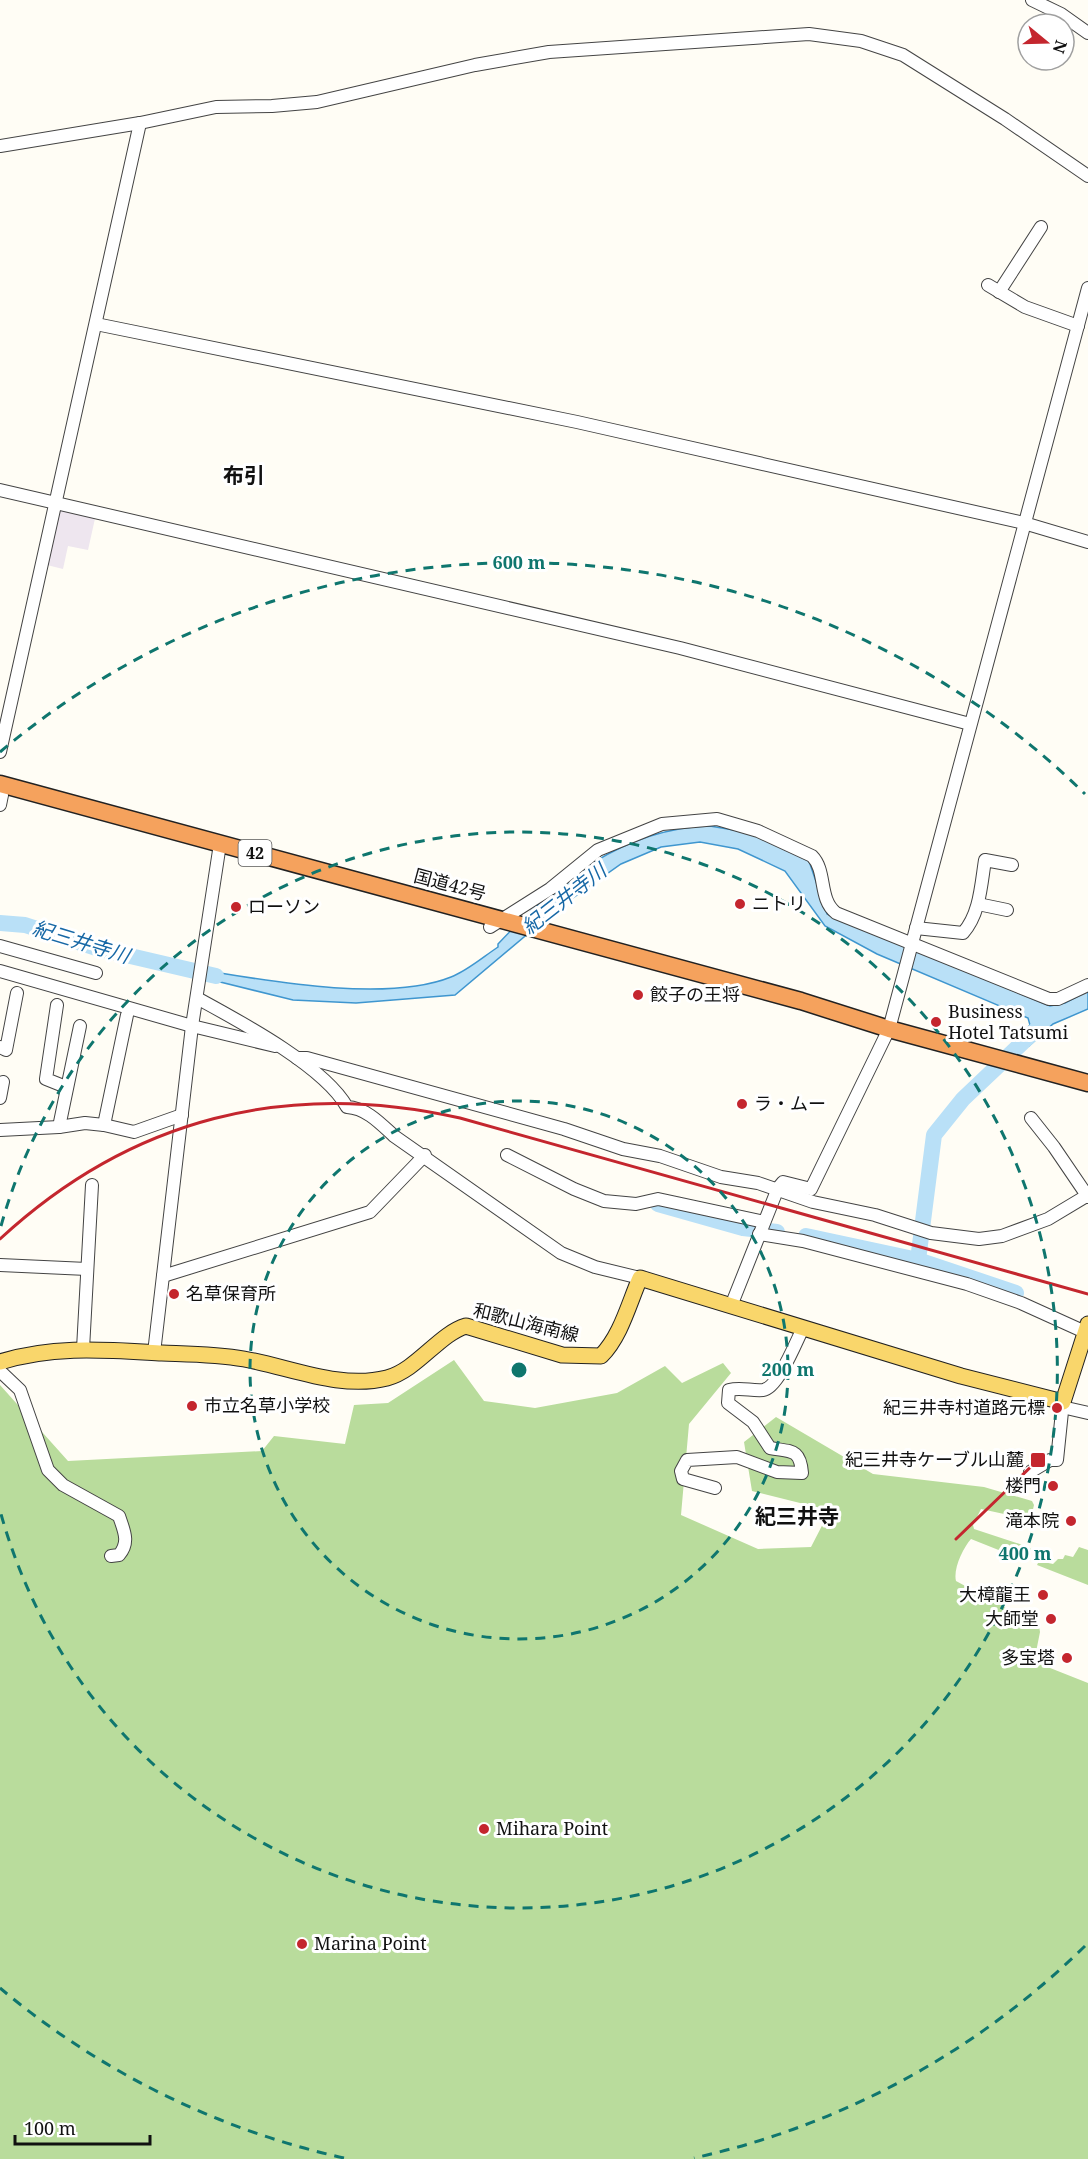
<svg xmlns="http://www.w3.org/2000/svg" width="1088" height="2159" viewBox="0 0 1088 2159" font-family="'Noto Serif','Noto Sans JP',serif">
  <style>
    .industrial { fill: #eee6ef }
    .forest { fill: #b9dc9c }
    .water { fill: #b9e0f7; stroke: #3f96cf; stroke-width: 1.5 }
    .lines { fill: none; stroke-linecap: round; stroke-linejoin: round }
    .river { stroke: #b9e0f7; stroke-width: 16 }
    .minor-casing { stroke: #444; stroke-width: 14 }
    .major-casing { stroke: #222; stroke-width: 17 }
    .highway-casing { stroke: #222; stroke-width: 19 }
    .minor { stroke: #fff; stroke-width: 12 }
    .major { stroke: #f9d66b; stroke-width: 15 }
    .highway { stroke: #f5a25d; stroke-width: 16 }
    .rail { stroke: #c4262e; stroke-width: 3 }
    .ring { fill: none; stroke: #0f766e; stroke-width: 3; stroke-dasharray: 10 8 }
    .poi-dot { fill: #c4262e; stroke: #fff; stroke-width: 2 }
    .labels { text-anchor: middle; stroke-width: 6; stroke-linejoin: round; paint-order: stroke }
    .shield { fill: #fff; stroke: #585858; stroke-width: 1.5 }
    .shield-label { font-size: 16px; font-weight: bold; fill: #111 }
    .street-label { font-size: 18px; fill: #111; stroke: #fff }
    .poi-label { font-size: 18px; fill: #111; stroke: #fff; text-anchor: start }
    .water-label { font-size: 20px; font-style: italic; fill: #1768a6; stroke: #fff }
    .quarter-label { font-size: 21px; font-weight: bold; fill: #111; stroke: #fff }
    .centre { fill: #0f766e; stroke: #fff; stroke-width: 3 }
    .ring-label { font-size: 18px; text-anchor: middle; font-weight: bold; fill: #0f766e; stroke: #fff; stroke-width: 6; stroke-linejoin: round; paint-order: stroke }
  </style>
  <rect width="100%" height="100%" fill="#fffdf5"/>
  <!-- industrial -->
  <polygon class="industrial" points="57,505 96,514 88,550 68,546 63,569 43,564"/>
  <!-- forest -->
  <g class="forest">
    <path d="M454,1360L484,1401L535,1408L617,1393L665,1366L682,1383L723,1363L731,1373L689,1424L681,1515L758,1549L811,1547L827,1516L808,1505L752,1491L744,1442L776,1417L873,1474L984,1487L1032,1501L1034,1505L1031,1518L1027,1519L981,1509L973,1525L974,1529L1029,1547L1031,1549L1026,1561L971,1539C963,1548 953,1569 956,1581L1039,1626L1040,1632L1035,1657L1040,1664L1088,1683V2159H0V1385L68,1461L262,1451L274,1436L345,1444L354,1405L388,1403Z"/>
    <polygon points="1079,1547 1088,1550 1088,1585 1037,1565 1039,1561 1053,1564 1058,1559 1063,1559 1065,1555 1073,1557"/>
  </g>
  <!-- water -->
  <path class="water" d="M710,826L757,834L809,861L827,914L1050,1006L1065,1003L1088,991V1009L1053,1024L1029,1046L1018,1039L1030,1025L1028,1018L877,954L825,926L785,871L738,849L700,842L661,847L621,864L556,910L455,995L356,1003L293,1000L204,978L208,971C274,982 389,1002 451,977C467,971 483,957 498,947V944C555,883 623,828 710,826Z"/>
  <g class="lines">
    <!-- river -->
    <g class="river">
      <polyline points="0,923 25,925 96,948 216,976"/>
      <polyline points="658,1204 743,1228 777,1232"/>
      <polyline points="806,1236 918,1260 1016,1293"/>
      <polyline points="918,1260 934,1135 963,1099 1040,1026"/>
    </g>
    <!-- minor casing -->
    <g class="minor-casing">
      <g id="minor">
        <polyline points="1032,0 1061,14 1088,33"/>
        <polyline points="0,146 140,123 216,107 272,106 317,102 475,65 549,52 809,34 861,41 903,55 1005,119 1088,176"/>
        <polyline points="988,285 1025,307 1078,326"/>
        <polyline points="999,292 1041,227"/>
        <polyline points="96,324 577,422 1024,523 1088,542"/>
        <polyline points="0,490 680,648 970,724"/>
        <polyline points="0,752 140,123"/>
        <polyline points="0,805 2,795"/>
        <polyline points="978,904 1007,910"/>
        <path d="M490,927L550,889L598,850L662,824L717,819L758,831L812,856C827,871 818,899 836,913L1049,999H1058L1088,985"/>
        <path d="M916,928L963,933C980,914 981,885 985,860L1012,865"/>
        <polyline points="0,946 96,973"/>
        <polyline points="0,971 192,1026 275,1046"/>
        <path d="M197,998C239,1021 324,1066 347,1107C366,1108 380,1123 394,1136L561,1253L595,1267L640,1278"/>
        <polyline points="57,1005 46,1079 66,1087"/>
        <polyline points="0,1047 6,1050 17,993"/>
        <polyline points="297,1058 307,1058 564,1129 623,1149 660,1156 721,1177 758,1183 813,1202 875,1215 931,1233 979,1239 1002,1236 1048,1219 1088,1195"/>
        <polyline points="0,1098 3,1082"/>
        <polyline points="1031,1118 1054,1147 1088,1197"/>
        <polyline points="104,1125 127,1015"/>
        <polyline points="59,1127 80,1026"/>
        <polyline points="0,1130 59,1127 85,1123 104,1125 134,1132 182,1115"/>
        <polyline points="507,1155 574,1189 604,1201 636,1204 658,1199 764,1222"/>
        <polyline points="759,1234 803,1241 967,1284 1021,1303 1085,1332"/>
        <polyline points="0,1265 87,1269"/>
        <polyline points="163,1276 370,1212 425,1155"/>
        <polyline points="731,1306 778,1188 783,1182 811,1189 889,1029 1088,288"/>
        <polyline points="83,1349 92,1185"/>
        <polyline points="154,1353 192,1026 220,844"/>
        <path d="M0,1371L20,1390L48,1470L63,1485L119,1516C124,1531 130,1542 119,1555L111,1556"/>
        <polyline points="1062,1407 1088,1413"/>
        <polyline points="1030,1472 1050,1460 1057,1460 1063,1402"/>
        <path d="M715,1488L683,1479L681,1471L687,1460L737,1457L777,1472L802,1473C800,1448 791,1452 770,1448L753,1422L728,1403L729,1390C741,1387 751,1391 763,1390C778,1388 796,1342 803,1328"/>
      </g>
    </g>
    <!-- major casing -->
    <g class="major-casing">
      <path id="major" d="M0,1362C54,1345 107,1350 162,1353C189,1354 217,1354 244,1359C290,1367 340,1390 387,1378C417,1370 439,1334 466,1326L562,1355L601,1356C621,1336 629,1303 640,1278L961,1376L1063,1402L1088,1324"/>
    </g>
    <!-- highway casing -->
    <g class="highway-casing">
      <polyline id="highway" points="0,784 801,1001 889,1029 1088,1083"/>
    </g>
    <!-- minor -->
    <use href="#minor" class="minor"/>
    <!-- major -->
    <use href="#major" class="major"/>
    <!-- highway -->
    <use href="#highway" class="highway"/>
    <!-- rail -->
    <g class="rail">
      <path d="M0,1239C131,1118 287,1079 460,1118L1088,1294"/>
      <polyline points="956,1539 1040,1458"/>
    </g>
  </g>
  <!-- distance rings -->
  <g class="ring">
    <circle cx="519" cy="1370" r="269"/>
    <path d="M1 1226A538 538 0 1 1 1 1514"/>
    <path d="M1085 1946A807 807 0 0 1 694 2158M344 2158A807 807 0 0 1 0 1988M0 752A807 807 0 0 1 1085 794"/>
  </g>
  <!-- markers -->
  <g class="poi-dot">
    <circle cx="740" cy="904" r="6"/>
    <circle cx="236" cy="907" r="6"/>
    <circle cx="638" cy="995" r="6"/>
    <circle cx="936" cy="1022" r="6"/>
    <circle cx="742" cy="1104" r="6"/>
    <circle cx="174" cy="1294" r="6"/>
    <circle cx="192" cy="1406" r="6"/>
    <circle cx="1057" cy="1408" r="6"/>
    <rect x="1030" y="1452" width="16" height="16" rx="3"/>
    <circle cx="1053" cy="1486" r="6"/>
    <circle cx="1071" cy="1521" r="6"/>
    <circle cx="1043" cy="1595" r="6"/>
    <circle cx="1051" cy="1619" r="6"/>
    <circle cx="1067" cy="1658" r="6"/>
    <circle cx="484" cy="1829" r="6"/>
    <circle cx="302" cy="1944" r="6"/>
  </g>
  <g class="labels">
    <!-- shield labels -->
    <rect class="shield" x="238.5" y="840" width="33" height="26" rx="4.5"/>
    <g class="shield-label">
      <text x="255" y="859">42</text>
    </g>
    <!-- street labels -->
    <g class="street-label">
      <text transform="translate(450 885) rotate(15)" y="6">国道42号</text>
      <text transform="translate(526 1323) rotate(14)" y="6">和歌山海南線</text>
    </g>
    <!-- poi labels -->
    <g class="poi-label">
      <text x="752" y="910">ニトリ</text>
      <text x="248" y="913">ローソン</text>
      <text x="650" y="1001">餃子の王将</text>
      <text x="948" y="1018">Business<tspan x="948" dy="21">Hotel Tatsumi</tspan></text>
      <text x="754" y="1110">ラ・ムー</text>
      <text x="186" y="1300">名草保育所</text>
      <text x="204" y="1412">市立名草小学校</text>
      <text x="1045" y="1414" text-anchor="end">紀三井寺村道路元標</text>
      <text x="1024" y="1466" text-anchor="end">紀三井寺ケーブル山麓</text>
      <text x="1041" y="1492" text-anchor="end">楼門</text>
      <text x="1059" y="1527" text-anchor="end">滝本院</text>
      <text x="1031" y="1601" text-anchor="end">大樟龍王</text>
      <text x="1039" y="1625" text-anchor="end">大師堂</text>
      <text x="1055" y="1664" text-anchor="end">多宝塔</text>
      <text x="496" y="1835">Mihara Point</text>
      <text x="314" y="1950">Marina Point</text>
    </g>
    <!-- water labels -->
    <g class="water-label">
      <text transform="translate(564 899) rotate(-38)" y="7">紀三井寺川</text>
      <text transform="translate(81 942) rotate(17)" y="7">紀三井寺川</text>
    </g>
    <!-- quarter labels -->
    <g class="quarter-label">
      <text x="244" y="483">布引</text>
      <text x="797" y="1524">紀三井寺</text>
    </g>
  </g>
  <circle cx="519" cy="1370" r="9" class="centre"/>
  <g class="ring-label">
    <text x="519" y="569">600 m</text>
    <text x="788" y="1376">200 m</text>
    <text x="1025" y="1560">400 m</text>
  </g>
  <!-- north arrow -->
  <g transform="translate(1046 42) rotate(109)"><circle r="28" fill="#ffffff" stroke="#a0a0a0" stroke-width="1.5"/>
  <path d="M0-4.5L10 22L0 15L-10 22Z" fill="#c4262e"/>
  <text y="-9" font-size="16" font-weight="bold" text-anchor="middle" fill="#111111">N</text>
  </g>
  <!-- scale -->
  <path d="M15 2135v9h135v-9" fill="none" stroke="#111111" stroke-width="3"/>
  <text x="24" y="2135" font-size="18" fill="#111111" stroke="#ffffff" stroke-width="4.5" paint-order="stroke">100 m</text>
</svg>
